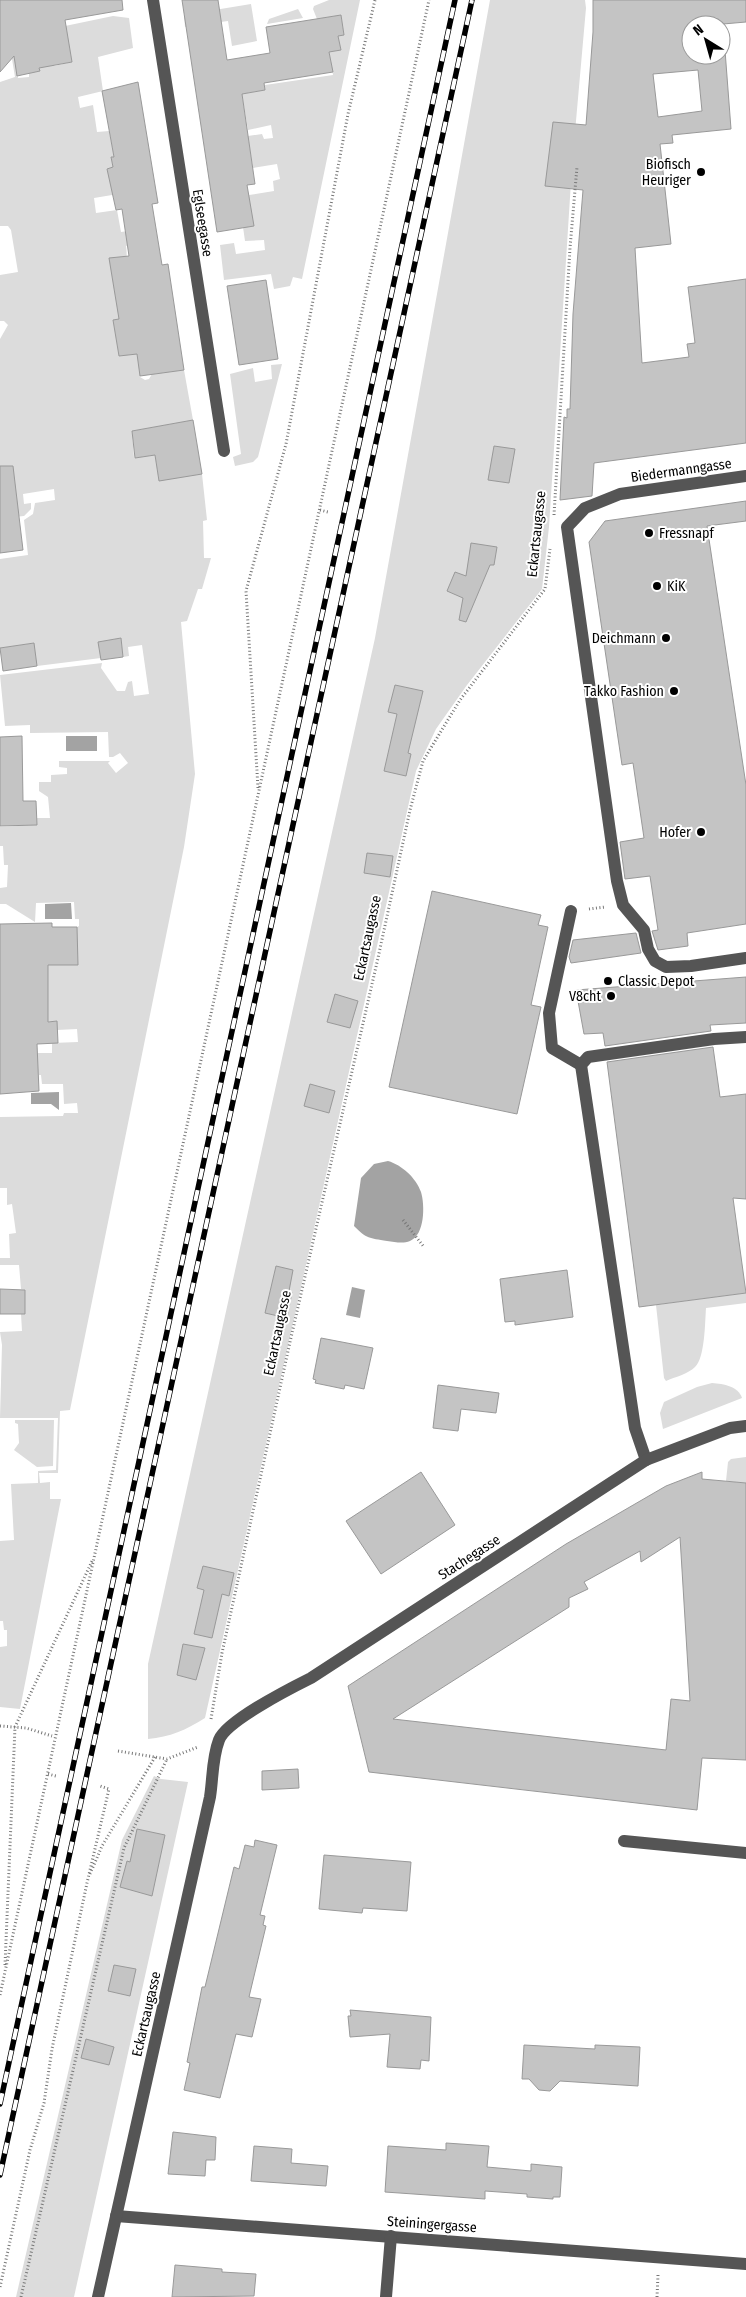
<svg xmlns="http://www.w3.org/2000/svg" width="746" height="2297" viewBox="0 0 746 2297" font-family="'Fira Sans Condensed',sans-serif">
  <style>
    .green { fill: #dcdcdc }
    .water { fill: #a3a3a3 }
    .building { fill: #c4c4c4; stroke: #999; fill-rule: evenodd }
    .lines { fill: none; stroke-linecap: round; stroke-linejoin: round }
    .path { stroke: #777; stroke-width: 3; stroke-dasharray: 1 2.5; stroke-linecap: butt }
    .minor { stroke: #555; stroke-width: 12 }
    .rail-casing { stroke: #000; stroke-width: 5.5 }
    .rail { stroke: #fff; stroke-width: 4; stroke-dasharray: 11; stroke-linecap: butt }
    .poi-dot { fill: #000; stroke: #fff; stroke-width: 2 }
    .labels { text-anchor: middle; stroke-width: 4; stroke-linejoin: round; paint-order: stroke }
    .poi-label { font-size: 14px; fill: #000; stroke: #fff; text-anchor: end }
    .street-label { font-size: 14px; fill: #000; stroke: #fff }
  </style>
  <rect width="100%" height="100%" fill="#fff"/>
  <!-- green -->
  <g class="green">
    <polygon points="329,0 360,0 302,279 293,277 290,286 274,289 271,274 224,280 220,245 234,243 236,254 265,250 264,240 245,241 243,227 249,195 274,191 273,181 280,179 277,164 253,168 248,136 262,134 264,139 273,138 271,125 248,130 242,94 265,90 265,85 333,75 329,52 341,50 338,36 344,35 341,15 317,19 313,9 314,6"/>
    <path d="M490,0H585L586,8L572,166L549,527L542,589L467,685L436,729L416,771L205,1718C186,1730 170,1737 148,1739V1664L375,638Z"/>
    <polygon points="251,4 257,41 232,46 228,21 185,27 184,15"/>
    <polygon points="298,9 303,18 267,24 269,19"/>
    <path d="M113,16L129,18L133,48L98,57L103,91L78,97L80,108L93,105L97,132L109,131L114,157H111L113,167L107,169L118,194L94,198L96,213L117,210L121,232L128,231L130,245L126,246C130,271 115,294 119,319L113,320L119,356L141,353L140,377L145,380L149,379L152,374L184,370L193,420L132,431L134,458L155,455L159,480L202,474L207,520L203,521L204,558H211L202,589H198L187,621L181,622L195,774L184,847L70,1410L60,1411L58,1473H39L40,1483L50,1482V1499H61L20,1709L0,1707V1647L7,1646V1630H4L3,1621H0V1541L14,1540L11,1484L38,1483V1471L56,1470L58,1418H0L2,1345L0,1332L22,1331L21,1314H25V1290L21,1289L19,1265H0V1258H10L9,1234L16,1233L12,1204L7,1205V1188H0V1117L63,1116L64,1113H78L77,1103L64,1104L63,1084H42L41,1075H39L38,1070L28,1053H52V1043L78,1042L77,1029L57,1030V1021L40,1022V962L77,965V927L79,926V919H75L74,902L36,903L35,922L6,904H0V888L7,887L8,865H4L3,846H0V827L37,825V818H50L48,797L39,791V782H51V775L67,774V768L59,767V761H110L108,763L116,773L128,763L120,753L113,757H109L108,732L30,733V725L5,726L0,675L102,663L101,668L117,691H125L128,682L132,681L134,696L149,694L142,645L128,647L129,656L123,657L121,638L99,642L101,658L37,666L33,643L0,648V559L28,555L24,520L33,514L35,503L55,500L54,489L23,494L24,504L31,503V509L24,516L14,517L0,496V339L8,325L4,321H0V275L18,272L11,230L8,226H0V82L15,77L10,47L12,46L18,78L29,77V73L40,71L36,47L50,44L54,66L72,62L65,26Z"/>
    <polygon points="282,364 258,457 253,462 235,466 233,457 241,454 230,374 253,368 255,382 272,379 271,365"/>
    <path d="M746,1293V1303L706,1308C705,1322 705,1358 695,1367C688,1374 675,1377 666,1381L664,1378L656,1305Z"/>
    <path d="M712,1383C724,1384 738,1386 742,1398L663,1429L660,1413L664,1402L697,1387Z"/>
    <polygon points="15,1420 54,1420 53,1466 37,1467 14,1450 19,1443 18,1424 15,1423"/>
    <polygon points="746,1457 746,1483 726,1481 728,1462 731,1459"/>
    <polygon points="154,1776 161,1779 188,1782 74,2297 16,2297 122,1840"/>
  </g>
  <!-- water -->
  <g class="water">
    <rect x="66" y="736" width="31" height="15"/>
    <polygon points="71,903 72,919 45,919 45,904"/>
    <polygon points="59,1092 59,1110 51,1104 31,1104 31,1093"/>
    <path d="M388,1161C402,1165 416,1178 421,1192C425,1205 425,1235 410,1241C403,1244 395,1242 387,1241C369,1238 367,1239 354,1226L361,1178L374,1164Z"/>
    <polygon points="352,1287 365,1290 360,1318 346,1315"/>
  </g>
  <!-- building -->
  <g class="building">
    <polygon points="0,0 122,0 123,10 65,20 72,62 39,68 40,71 17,76 14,56 0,72"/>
    <polygon points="182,0 218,0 227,60 270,53 266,27 341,15 344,35 338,36 341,50 329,52 333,72 264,83 265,90 242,94 255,184 247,185 254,226 217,232"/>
    <path d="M593,0H746V22L723,24L731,129L672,135L673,143L660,144L671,244L635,248L642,363L689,357L687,344L695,343L688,287L746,279V443L594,463L592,496L560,500L564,417L567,418V409H570L573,314L583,190L545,186L553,122L586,125L593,32ZM691,25H721V55H691ZM698,70L702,111L658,117L653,74Z"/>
    <polygon points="138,82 158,203 152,204 162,265 168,264 184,370 140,376 137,354 119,356 113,320 119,319 109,258 129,256 122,209 116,210 107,169 113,167 111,157 114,157 102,91"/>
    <polygon points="266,280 278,359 239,365 227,286"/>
    <polygon points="193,420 202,474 159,481 155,455 135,458 132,431"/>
    <polygon points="494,446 515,449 509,483 488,480"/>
    <polygon points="0,466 13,466 23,550 0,553"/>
    <polygon points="746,501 746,521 707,526 746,785 746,924 687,933 688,946 658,950 652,931 658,930 650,876 625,879 620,842 644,838 633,763 622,765 589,542 605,521"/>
    <polygon points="471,543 497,547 494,565 490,565 466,622 459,620 463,598 447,591 455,572 466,576"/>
    <polygon points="121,638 123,657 101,660 98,642"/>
    <polygon points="34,643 37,666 3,671 0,648"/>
    <polygon points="395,685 423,691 408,753 411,754 406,776 384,771 397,714 388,712"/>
    <polygon points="22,736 23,801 36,801 37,825 0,826 0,737"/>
    <polygon points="367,853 393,856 390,877 364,873"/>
    <polygon points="432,891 541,915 538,925 548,927 531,1005 541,1007 517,1114 389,1087"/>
    <polygon points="52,923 52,927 77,927 78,965 48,965 48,1022 57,1021 58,1043 37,1044 39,1091 0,1094 0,924"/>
    <polygon points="636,933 641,953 571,963 569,957 573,940"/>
    <polygon points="746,977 746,1023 710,1025 711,1031 605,1046 603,1033 584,1034 576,990"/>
    <polygon points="335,994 358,1001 350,1028 327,1022"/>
    <polygon points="713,1047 720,1097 746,1094 746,1199 733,1198 746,1293 639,1307 607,1062"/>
    <polygon points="310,1084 335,1091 329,1113 304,1106"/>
    <polygon points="276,1266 293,1270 289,1291 292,1292 287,1318 265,1313"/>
    <polygon points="567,1270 573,1317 515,1325 515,1321 505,1322 500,1279"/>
    <polygon points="0,1289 25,1290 25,1314 0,1314"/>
    <polygon points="321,1338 373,1348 364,1389 345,1385 344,1389 315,1383 316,1380 313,1379"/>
    <polygon points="438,1385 499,1393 496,1413 461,1409 458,1431 433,1428"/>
    <polygon points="421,1472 455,1525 381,1574 346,1521"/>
    <path d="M702,1472V1479L746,1483V1760L702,1758L697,1810L369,1772L348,1686L566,1544L666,1486ZM680,1537L690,1701L671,1699L666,1750L393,1719L569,1607V1598L588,1589L584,1582L640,1551L641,1562Z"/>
    <polygon points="203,1566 234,1573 229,1596 222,1594 212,1638 194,1634 204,1590 197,1588"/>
    <polygon points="183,1644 205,1648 196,1680 177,1675"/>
    <polygon points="298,1769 299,1788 262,1790 262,1771"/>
    <polygon points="137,1829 165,1835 152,1896 120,1887 127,1861 130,1862"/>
    <polygon points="255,1840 277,1845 260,1915 265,1916 263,1925 266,1926 249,1997 261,1999 252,2037 236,2034 220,2098 184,2090 190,2063 187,2062 202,1987 205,1987 234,1867 239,1869 245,1845 254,1847"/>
    <polygon points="324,1855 411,1862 407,1911 363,1908 362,1913 319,1909"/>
    <polygon points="114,1965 136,1969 130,1996 108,1991"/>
    <polygon points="350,2010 431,2017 429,2061 421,2060 420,2069 387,2067 390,2034 350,2037 348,2016 351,2016"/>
    <polygon points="86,2039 114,2047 109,2065 81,2058"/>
    <polygon points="524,2045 595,2049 595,2045 640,2047 638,2086 560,2081 550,2091 539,2090 529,2079 522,2079"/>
    <polygon points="173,2132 216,2137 215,2160 206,2160 205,2176 168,2174"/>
    <polygon points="446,2143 489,2146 487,2167 531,2171 531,2164 562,2167 560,2197 553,2197 553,2199 527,2197 527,2194 485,2191 485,2199 385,2192 388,2146 446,2150"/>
    <polygon points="254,2146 292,2149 291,2163 328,2166 326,2186 251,2181"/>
    <polygon points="175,2265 222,2269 222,2272 256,2274 254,2296 172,2297"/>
  </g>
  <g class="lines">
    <!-- path -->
    <g class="path">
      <polyline points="320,510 328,512"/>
      <polyline points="554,515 570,248 577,167"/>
      <polyline points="258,788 246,591 286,444 348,114 375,0"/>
      <polyline points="589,909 605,907"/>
      <polyline points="403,1220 424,1247"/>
      <polyline points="211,1719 222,1653 290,1342 378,958 410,810 423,761 460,700 545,589 550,549"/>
      <polyline points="0,1726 26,1728 52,1736"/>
      <polyline points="118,1751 167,1759 198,1747"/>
      <polyline points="48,1774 56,1776"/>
      <polyline points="90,1874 102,1846 155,1757"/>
      <polyline points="5,1965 15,1727 93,1559"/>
      <polyline points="0,1995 429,0"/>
      <polyline points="0,2287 30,2150 44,2103 52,2049 87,1883 109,1789 100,1786"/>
      <polyline points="21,2297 124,1848 167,1759"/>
      <polyline points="657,2297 658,2275"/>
    </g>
    <!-- minor -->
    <g class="minor">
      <polyline points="153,0 224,451"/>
      <polyline points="746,476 620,494 585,508 567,527 617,881 623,905 644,930 648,949 655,961 666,967 691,966 746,958"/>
      <polyline points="571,911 549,1013 552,1048 581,1065"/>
      <polyline points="646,1460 635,1428 581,1065 588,1057 714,1039 746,1037"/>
      <polyline points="624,1841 746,1853"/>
      <polyline points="116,2216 746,2264"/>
      <path d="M98,2297L210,1797C213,1778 212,1758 219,1740C226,1721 291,1688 311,1678L646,1460L730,1428L746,1426"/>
      <polyline points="386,2297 391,2236"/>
    </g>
    <!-- rail casing -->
    <g class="rail-casing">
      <g id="rail">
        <polyline points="0,2104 455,0"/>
        <polyline points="0,2175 472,0"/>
      </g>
    </g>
    <!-- rail -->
    <use href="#rail" class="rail"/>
  </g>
  <!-- markers -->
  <g class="poi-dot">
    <circle cx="701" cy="172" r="5"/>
    <circle cx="649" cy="533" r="5"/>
    <circle cx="657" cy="586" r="5"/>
    <circle cx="666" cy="638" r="5"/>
    <circle cx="674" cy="691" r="5"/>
    <circle cx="701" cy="832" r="5"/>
    <circle cx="608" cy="981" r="5"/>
    <circle cx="611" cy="996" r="5"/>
  </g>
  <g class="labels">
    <!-- poi labels -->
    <g class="poi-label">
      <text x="691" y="169">Biofisch<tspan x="691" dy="16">Heuriger</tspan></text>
      <text x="659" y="538" text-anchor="start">Fressnapf</text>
      <text x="667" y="591" text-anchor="start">KiK</text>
      <text x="656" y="643">Deichmann</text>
      <text x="664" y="696">Takko Fashion</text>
      <text x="691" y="837">Hofer</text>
      <text x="618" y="986" text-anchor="start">Classic Depot</text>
      <text x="601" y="1001">V8cht</text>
    </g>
    <!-- street labels -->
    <g class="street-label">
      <text transform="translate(203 223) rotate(81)" y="5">Eglseegasse</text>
      <text transform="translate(681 470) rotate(-8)" y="5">Biedermanngasse</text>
      <text transform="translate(536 534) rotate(-84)" y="5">Eckartsaugasse</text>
      <text transform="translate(367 938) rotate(-78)" y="5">Eckartsaugasse</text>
      <text transform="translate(277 1333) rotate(-78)" y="5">Eckartsaugasse</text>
      <text transform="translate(469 1557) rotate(-33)" y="5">Stachegasse</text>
      <text transform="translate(146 2014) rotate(-77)" y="5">Eckartsaugasse</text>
      <text transform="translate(432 2224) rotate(4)" y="5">Steiningergasse</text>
    </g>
  </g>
  <!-- north arrow -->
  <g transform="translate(706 40) rotate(323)"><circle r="24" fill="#ffffff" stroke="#999999"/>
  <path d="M0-4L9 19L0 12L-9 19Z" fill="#000000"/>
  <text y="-8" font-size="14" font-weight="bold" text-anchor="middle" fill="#000000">N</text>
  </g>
</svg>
